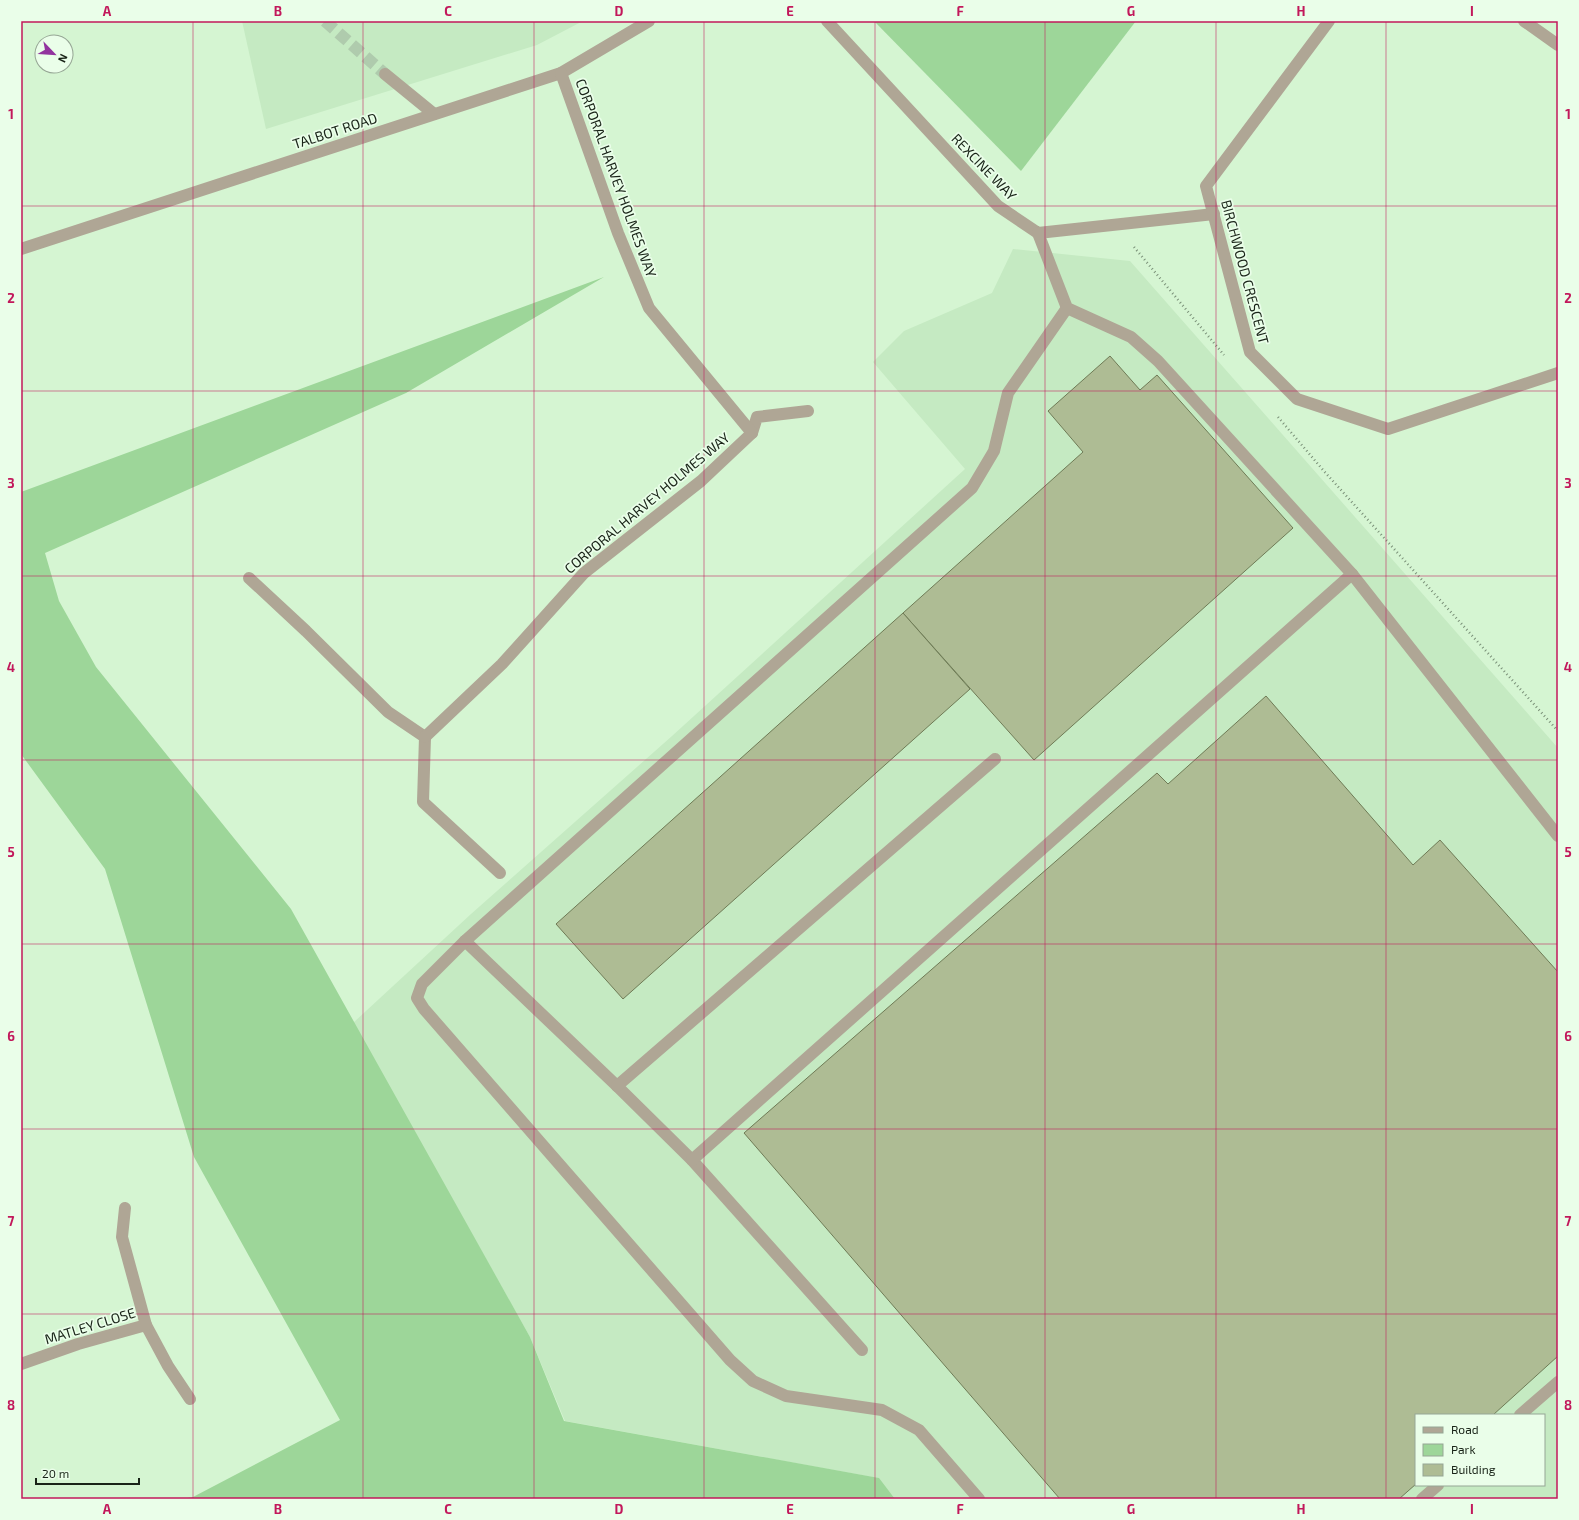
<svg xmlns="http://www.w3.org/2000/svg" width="1579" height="1520" viewBox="0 0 1579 1520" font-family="'Exo 2',sans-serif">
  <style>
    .built { fill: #c5eac2; fill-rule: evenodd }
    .green { fill: #9dd699 }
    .building { fill: #aebc94; stroke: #6f7b56 }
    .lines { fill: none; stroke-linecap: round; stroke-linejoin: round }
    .minor-tunnel { stroke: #afcbad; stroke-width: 12; stroke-dasharray: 12 6; stroke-linecap: butt }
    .path { stroke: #798f77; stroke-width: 2.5; stroke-dasharray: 1 3; stroke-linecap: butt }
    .minor { stroke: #afa695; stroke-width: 12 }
    .grid { fill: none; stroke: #c2185b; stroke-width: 1; stroke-opacity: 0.55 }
    .labels { text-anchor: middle; stroke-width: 3.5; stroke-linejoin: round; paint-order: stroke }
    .street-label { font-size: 14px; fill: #182317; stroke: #eafee9 }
    .neatline { fill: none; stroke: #c2185b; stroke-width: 1.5 }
    .grid-label { font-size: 13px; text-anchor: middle; font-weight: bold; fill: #c2185b }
  </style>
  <rect width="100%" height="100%" fill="#d5f5d2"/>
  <!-- built -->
  <g class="built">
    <polygon points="242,21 583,21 537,45 266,129"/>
    <path d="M1013,249L1130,261L1558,748V1499H895L878,1478L565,1421L530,1337L353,1023L471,914L672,736L965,469L873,362L904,331L992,293ZM1416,1415H1544V1485H1416Z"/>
  </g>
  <!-- green -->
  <g class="green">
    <polygon points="874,21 1136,21 1021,171"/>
    <polygon points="604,277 406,393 45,553 59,601 96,667 291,909 530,1337 564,1421 879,1478 895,1499 182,1499 193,1497 340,1420 194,1157 105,869 21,754 21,492"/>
  </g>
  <!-- building -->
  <g class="building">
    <polygon points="1110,356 1140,390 1157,375 1293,528 1034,760 903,613 1083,452 1048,411"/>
    <polygon points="903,613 970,689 623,999 556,924"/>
    <polygon points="1266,696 1413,865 1440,840 1558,972 1558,1356 1493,1415 1416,1415 1416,1484 1399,1499 1060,1499 744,1133 1157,773 1168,784"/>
  </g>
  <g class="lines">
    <!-- minor-tunnel -->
    <polyline class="minor-tunnel" points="325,21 385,74"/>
    <!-- path -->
    <g class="path">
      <polyline points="1134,247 1224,355"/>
      <polyline points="1278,417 1323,470 1558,731"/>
    </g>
    <!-- minor -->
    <g class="minor">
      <polyline points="827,21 998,206 1038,233 1214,214"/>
      <polyline points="1329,21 1206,186 1250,352 1297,399 1388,429 1558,373"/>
      <polyline points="1524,21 1558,45"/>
      <polyline points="385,74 434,114"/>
      <polyline points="1038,233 1067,308 1131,337 1158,361 1352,574 1558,836"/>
      <polyline points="21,249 561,73 649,21"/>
      <polyline points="752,433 757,417 808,411"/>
      <polyline points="249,578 306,631 388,712 425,737 423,802 500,873"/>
      <polyline points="425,737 502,664 584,573 701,481 752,433 649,308 618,233 561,73"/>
      <polyline points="465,941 617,1086 692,1160 862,1350"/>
      <polyline points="617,1086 995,759"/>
      <polyline points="692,1160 1352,574"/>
      <polyline points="146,1325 168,1366 190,1399"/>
      <polyline points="21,1364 78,1344 146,1325 122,1237 125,1208"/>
      <polyline points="1520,1415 1558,1382"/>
      <polyline points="979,1499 919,1430 882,1410 786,1396 753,1381 730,1360 424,1009 417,998 422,984 465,941 972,488 994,451 1008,393 1067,308"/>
      <polyline points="1422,1499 1438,1485"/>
    </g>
  </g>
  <!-- grid -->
  <path class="grid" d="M193,21V1499M363,21V1499M534,21V1499M704,21V1499M875,21V1499M1045,21V1499M1216,21V1499M1386,21V1499M21,206H1558M21,391H1558M21,576H1558M21,760H1558M21,944H1558M21,1129H1558M21,1314H1558"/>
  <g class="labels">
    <!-- street labels -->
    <g class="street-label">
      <text transform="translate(335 131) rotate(-18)" y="5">TALBOT ROAD</text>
      <text transform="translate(984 167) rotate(46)" y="5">REXCINE WAY</text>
      <text transform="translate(616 178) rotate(70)" y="5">CORPORAL HARVEY HOLMES WAY</text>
      <text transform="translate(1245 272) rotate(75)" y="5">BIRCHWOOD CRESCENT</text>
      <text transform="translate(647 503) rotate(-40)" y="5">CORPORAL HARVEY HOLMES WAY</text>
      <text transform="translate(90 1326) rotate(-17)" y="5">MATLEY CLOSE</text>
    </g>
  </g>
  <!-- border -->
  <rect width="1579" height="1520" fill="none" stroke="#eafee9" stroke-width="44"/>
  <!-- legend -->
  <rect x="1415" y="1414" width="130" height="72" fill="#eafee9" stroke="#96a695"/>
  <rect x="1423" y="1427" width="20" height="6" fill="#afa695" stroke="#96a695"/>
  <text x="1451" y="1434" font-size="12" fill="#182317">Road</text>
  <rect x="1423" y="1444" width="20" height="12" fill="#9dd699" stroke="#96a695"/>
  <text x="1451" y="1454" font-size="12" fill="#182317">Park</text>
  <rect x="1423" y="1464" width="20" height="12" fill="#aebc94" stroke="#96a695"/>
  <text x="1451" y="1474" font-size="12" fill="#182317">Building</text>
  <!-- north arrow -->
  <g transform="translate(54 54) rotate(115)"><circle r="19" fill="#eafee9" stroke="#96a695"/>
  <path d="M0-3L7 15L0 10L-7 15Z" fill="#92349e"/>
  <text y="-6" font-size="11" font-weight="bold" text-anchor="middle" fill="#182317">N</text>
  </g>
  <!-- scale -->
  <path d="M36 1478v6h103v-6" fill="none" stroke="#182317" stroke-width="2"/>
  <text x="42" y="1478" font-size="12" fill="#182317" stroke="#eafee9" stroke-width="3" paint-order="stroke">20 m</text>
  <rect x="22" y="22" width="1535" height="1476" class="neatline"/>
  <g class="grid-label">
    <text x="107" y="16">A</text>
    <text x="278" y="16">B</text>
    <text x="448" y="16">C</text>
    <text x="619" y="16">D</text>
    <text x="790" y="16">E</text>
    <text x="960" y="16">F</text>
    <text x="1131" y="16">G</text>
    <text x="1301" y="16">H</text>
    <text x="1472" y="16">I</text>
    <text x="11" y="119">1</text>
    <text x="1568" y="119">1</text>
    <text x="11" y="303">2</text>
    <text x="1568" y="303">2</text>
    <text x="11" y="488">3</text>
    <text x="1568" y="488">3</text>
    <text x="11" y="672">4</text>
    <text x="1568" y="672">4</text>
    <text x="11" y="857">5</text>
    <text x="1568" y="857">5</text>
    <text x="11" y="1041">6</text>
    <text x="1568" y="1041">6</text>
    <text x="11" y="1226">7</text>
    <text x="1568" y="1226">7</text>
    <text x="11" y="1410">8</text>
    <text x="1568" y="1410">8</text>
    <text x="107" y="1514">A</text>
    <text x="278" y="1514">B</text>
    <text x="448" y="1514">C</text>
    <text x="619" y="1514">D</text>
    <text x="790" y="1514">E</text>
    <text x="960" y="1514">F</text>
    <text x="1131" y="1514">G</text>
    <text x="1301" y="1514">H</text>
    <text x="1472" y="1514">I</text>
  </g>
</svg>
